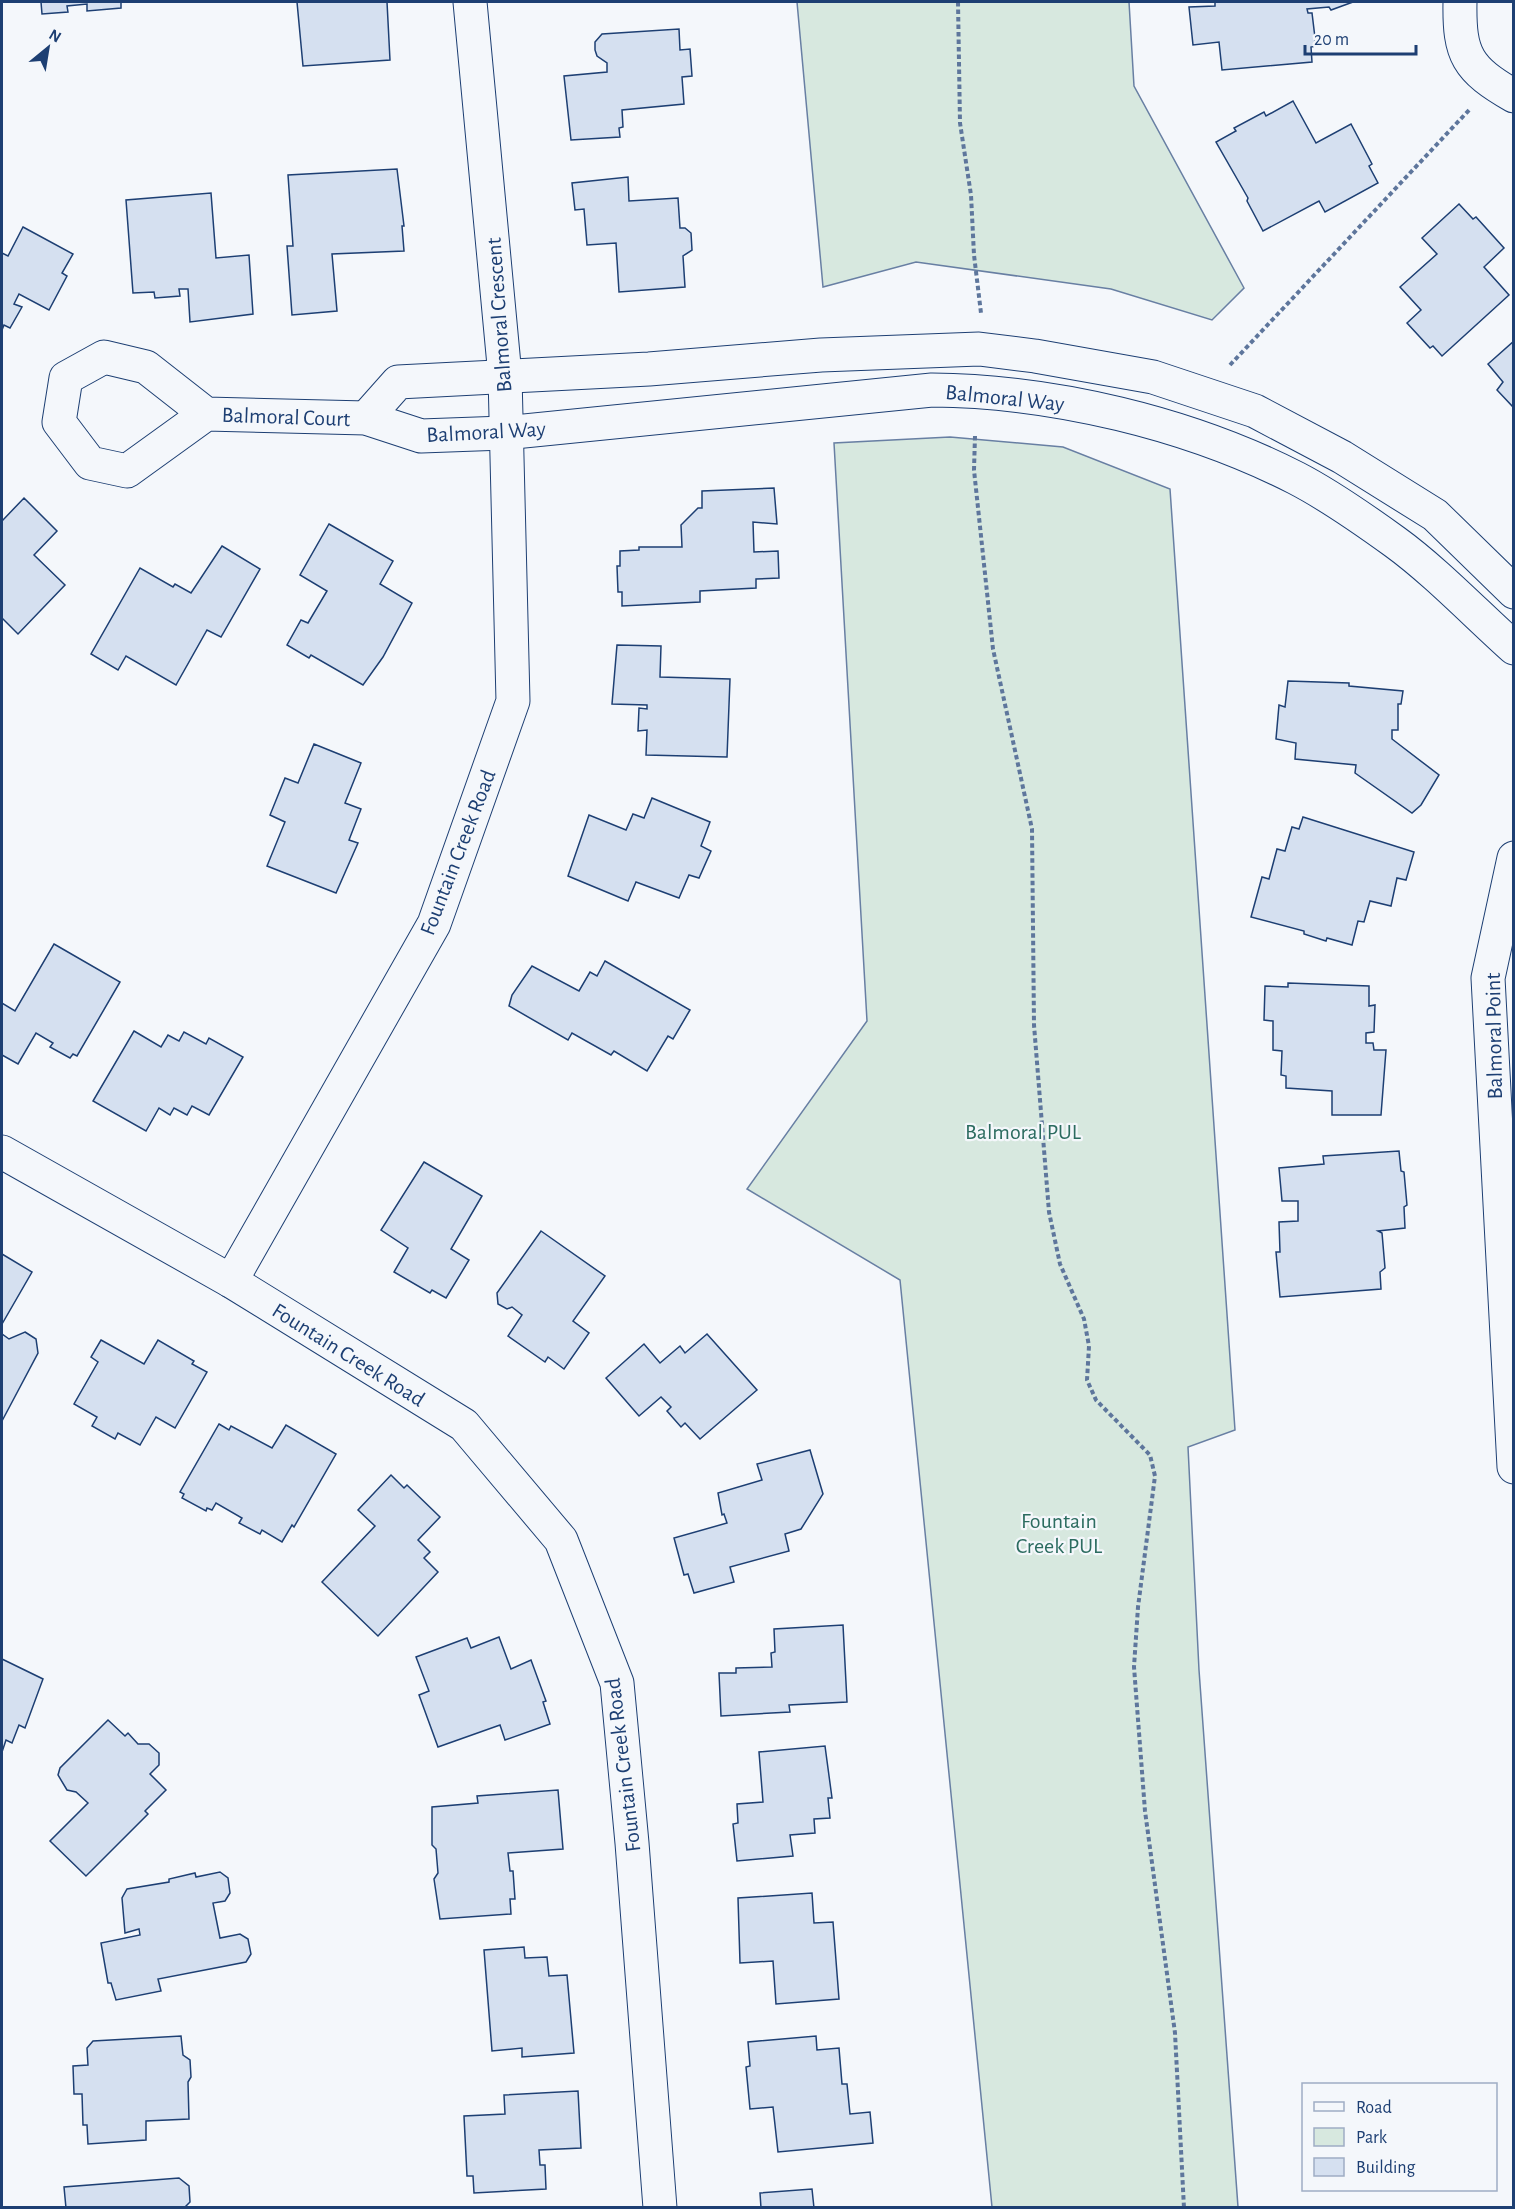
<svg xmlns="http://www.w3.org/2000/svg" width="1515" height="2209" viewBox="0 0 1515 2209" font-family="'Alegreya Sans',sans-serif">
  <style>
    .green { fill: #d7e8df; stroke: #687fa3; stroke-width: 1.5 }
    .building { fill: #d5e0f0; stroke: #1d3f73; stroke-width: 1.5 }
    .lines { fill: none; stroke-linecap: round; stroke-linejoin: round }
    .minor-casing { stroke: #1d3f73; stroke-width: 35 }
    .path { stroke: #5e769c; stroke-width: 4; stroke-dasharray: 4.5 3; stroke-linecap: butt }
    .minor { stroke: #f4f7fb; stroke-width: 33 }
    .labels { text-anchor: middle; stroke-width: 4.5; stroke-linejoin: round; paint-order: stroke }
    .street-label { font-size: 22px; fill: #1d3f73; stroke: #f4f7fb }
    .park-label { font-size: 22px; fill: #2c6c60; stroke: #f4f7fb }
  </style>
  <rect width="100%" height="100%" fill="#f4f7fb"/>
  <!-- green -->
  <g class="green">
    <polygon points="797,2 1129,2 1134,86 1244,288 1212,320 1111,289 916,262 823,287"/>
    <polygon points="950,437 1063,447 1170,489 1235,1430 1188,1447 1199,1670 1238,2207 992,2207 900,1280 747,1189 867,1021 834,443"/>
  </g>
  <!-- building -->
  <g class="building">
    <polygon points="41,2 121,2 121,8 87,11 87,4 67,6 68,12 42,14"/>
    <polygon points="297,2 387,2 390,60 303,66"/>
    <polygon points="1215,2 1353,2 1331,10 1329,7 1307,9 1308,13 1312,13 1316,46 1311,47 1312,62 1222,70 1219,42 1193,45 1189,7 1215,6"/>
    <polygon points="679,29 680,50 690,49 692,76 682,77 684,104 622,110 623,127 619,128 620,137 571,140 564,76 607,72 607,63 597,56 595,50 595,42 602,34"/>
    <polygon points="1293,101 1316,143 1351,124 1372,164 1369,166 1378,183 1325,212 1319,201 1263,231 1247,201 1248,198 1216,142 1236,131 1234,128 1264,112 1266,116"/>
    <polygon points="397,169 404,226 402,226 404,251 332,254 337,311 292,315 287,246 293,246 288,175"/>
    <polygon points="628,177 629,201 678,198 680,228 685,228 691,233 692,250 683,256 685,287 619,292 616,243 587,245 584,209 575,210 572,183"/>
    <polygon points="211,193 216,258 249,255 253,314 190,322 188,289 179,289 180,296 155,298 154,292 133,293 126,200"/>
    <polygon points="1459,204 1473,219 1476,217 1504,248 1484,267 1509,295 1442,356 1433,346 1430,348 1407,323 1421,310 1400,287 1437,254 1422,238"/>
    <polygon points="23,227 73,254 62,273 67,276 49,310 19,294 14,304 22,307 10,328 4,325 2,330 2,253 8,256"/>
    <polygon points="1514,341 1514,408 1497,390 1503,382 1488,364"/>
    <polygon points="774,488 777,524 753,522 754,552 778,551 779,578 756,579 756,588 700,591 700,602 622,606 622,592 618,592 617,566 620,566 620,551 639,550 639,547 682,547 681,525 698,508 702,508 702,491"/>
    <polygon points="24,498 57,531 34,555 65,585 18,634 2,618 2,521"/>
    <polygon points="329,524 393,561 380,584 412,603 383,657 363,685 311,655 309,658 287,645 301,620 308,623 327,591 300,575"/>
    <polygon points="222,546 260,569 221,637 207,630 176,685 126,656 118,670 91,654 140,568 173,587 175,584 191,593"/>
    <polygon points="617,645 661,646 660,677 730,679 727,757 646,755 647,730 638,731 639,708 647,709 647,705 612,704"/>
    <polygon points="1288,681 1349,683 1349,686 1403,691 1401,704 1398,704 1398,730 1392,730 1392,739 1439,775 1421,805 1412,813 1355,773 1356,765 1295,759 1296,743 1276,739 1279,705 1285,707"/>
    <polygon points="314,744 361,763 345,803 361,809 349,840 358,843 336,893 267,866 285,822 270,815 285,778 298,783"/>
    <polygon points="652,798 710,822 701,846 711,851 699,878 689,875 679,898 636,882 628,901 568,876 589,815 626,830 633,814 644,818"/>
    <polygon points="1303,817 1414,852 1406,880 1397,878 1391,906 1370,901 1364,922 1358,921 1352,945 1327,938 1326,941 1304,934 1304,931 1251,917 1262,877 1269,879 1277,849 1285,851 1292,827 1299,829"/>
    <polygon points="54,944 120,982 77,1056 73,1054 70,1058 50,1047 53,1043 36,1033 18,1064 2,1055 2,1003 15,1011"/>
    <polygon points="605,961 690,1010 673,1039 668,1036 647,1071 614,1051 611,1055 572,1033 568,1040 509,1006 512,995 532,966 579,991 590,972 597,976"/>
    <polygon points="1288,983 1369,986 1369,1006 1375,1005 1374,1032 1366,1033 1366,1043 1373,1043 1374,1050 1386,1050 1381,1115 1332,1115 1332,1091 1286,1088 1286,1076 1281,1075 1282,1051 1273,1050 1273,1021 1264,1020 1265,986 1288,987"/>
    <polygon points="134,1031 161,1047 168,1035 179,1041 184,1032 206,1044 209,1038 243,1057 209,1115 192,1106 187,1115 174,1108 170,1115 159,1108 146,1131 93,1101"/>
    <polygon points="1399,1151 1401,1171 1404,1172 1407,1205 1404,1207 1405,1228 1378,1231 1382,1233 1385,1268 1380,1272 1381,1289 1280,1297 1276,1252 1280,1252 1279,1222 1298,1221 1298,1201 1282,1201 1279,1168 1324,1164 1323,1156"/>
    <polygon points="424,1162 482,1196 451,1249 469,1260 446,1298 432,1290 430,1293 394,1272 408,1248 381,1230"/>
    <polygon points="541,1231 605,1276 573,1321 589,1333 564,1369 548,1357 545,1362 508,1336 522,1315 512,1307 507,1309 498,1304 497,1293"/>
    <polygon points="2,1254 32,1272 2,1324"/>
    <polygon points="25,1332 36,1339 38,1353 2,1421 2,1334 9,1339"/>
    <polygon points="707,1334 757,1390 700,1439 685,1423 681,1427 667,1411 671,1407 661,1397 639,1416 606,1378 644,1344 660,1363 680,1346 685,1353"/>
    <polygon points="101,1340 144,1364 158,1340 194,1361 192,1364 207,1372 175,1428 156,1417 140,1445 118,1433 115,1439 92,1426 97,1417 74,1404 98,1362 91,1357"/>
    <polygon points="219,1424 229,1430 231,1426 272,1448 286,1425 336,1454 294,1527 292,1525 282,1542 262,1530 260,1534 239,1523 242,1518 216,1503 212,1510 207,1508 206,1511 182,1498 184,1494 180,1492"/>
    <polygon points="810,1450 823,1494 801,1529 785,1534 789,1551 730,1567 734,1582 694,1593 688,1574 684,1575 674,1538 727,1523 724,1514 722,1515 718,1493 762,1480 757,1464"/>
    <polygon points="391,1475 404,1488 407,1485 440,1517 418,1540 430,1552 424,1558 438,1572 378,1636 322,1582 375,1526 358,1510"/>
    <polygon points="843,1625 847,1702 789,1705 790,1712 721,1716 719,1673 736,1673 736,1668 772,1667 771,1653 775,1652 774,1629"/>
    <polygon points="499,1637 511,1669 531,1660 546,1701 543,1702 550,1724 505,1740 500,1725 438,1747 419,1695 429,1691 416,1657 467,1638 471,1648"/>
    <polygon points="2,1659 43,1679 25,1728 19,1725 12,1743 6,1740 2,1752"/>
    <polygon points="108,1720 125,1736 128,1733 138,1744 149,1744 159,1753 159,1765 150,1774 166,1790 145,1811 148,1814 86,1876 50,1841 88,1803 76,1792 67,1790 58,1775 60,1768"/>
    <polygon points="825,1746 832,1798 828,1798 830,1818 814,1819 815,1833 790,1835 793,1856 737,1861 733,1824 738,1823 737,1804 763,1802 759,1752"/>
    <polygon points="558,1790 563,1849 508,1853 510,1871 513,1871 515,1899 510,1899 511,1914 440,1919 434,1879 438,1873 436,1849 432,1845 432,1807 478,1803 477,1796"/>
    <polygon points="220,1872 228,1878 230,1893 225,1901 213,1903 220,1938 240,1934 248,1939 251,1954 246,1962 158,1979 161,1991 116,2000 111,1983 108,1983 101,1943 140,1935 139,1929 125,1933 122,1898 127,1889 169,1882 169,1879 195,1873 196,1877"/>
    <polygon points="812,1893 814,1923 833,1922 839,1999 776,2004 773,1961 740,1963 738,1898"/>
    <polygon points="524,1947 525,1958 547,1957 549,1976 567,1975 574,2053 522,2057 522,2048 492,2051 484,1950"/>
    <polygon points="181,2036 183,2055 190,2060 191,2077 188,2082 189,2119 146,2121 146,2140 88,2144 87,2125 83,2125 82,2094 74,2094 73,2066 88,2065 87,2048 93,2041"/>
    <polygon points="816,2036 817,2050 839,2048 842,2084 847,2084 850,2114 870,2112 873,2143 778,2152 773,2107 750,2109 746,2067 750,2066 748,2042"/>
    <polygon points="578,2091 581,2148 539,2150 540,2165 545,2165 546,2189 474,2193 473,2176 467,2176 464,2116 505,2114 504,2095"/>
    <polygon points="179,2178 189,2186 190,2202 184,2208 66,2208 64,2187"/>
    <polygon points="812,2189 814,2208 761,2208 760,2193"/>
  </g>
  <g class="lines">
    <!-- minor casing -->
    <g class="minor-casing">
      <g id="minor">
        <path d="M1460,2C1459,55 1467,69 1514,96"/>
        <path d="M206,414L127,471L90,463L59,422L66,378L104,357L146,367L206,414L366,418L421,436L504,433L932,390C1053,391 1188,423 1296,478C1327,494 1366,521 1395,542C1435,571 1476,614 1514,648"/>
        <polyline points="366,418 398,382 649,369 821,355 979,349 1035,356 1153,377 1255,411 1342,457 1435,515 1514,592"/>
        <polyline points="1514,858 1488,978 1514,1467"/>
        <polyline points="2,1152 231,1281 464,1425 561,1540 617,1683 632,1843 660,2208"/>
        <polyline points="231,1281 434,924 513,701 505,376 470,2"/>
      </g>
    </g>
    <!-- path -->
    <g class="path">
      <polyline points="958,2 960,123 971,195 974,255 981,313"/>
      <polyline points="1230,365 1470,109"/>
      <polyline points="975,436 974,470 993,649 1032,829 1034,1025 1049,1212 1060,1264 1084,1319 1089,1346 1087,1380 1096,1400 1150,1455 1155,1476 1138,1607 1134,1667 1145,1811 1175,2033 1184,2208"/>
    </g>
    <!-- minor -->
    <use href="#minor" class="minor"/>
  </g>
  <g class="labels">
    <!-- street labels -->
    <g class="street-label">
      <text transform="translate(498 315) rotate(-94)" y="8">Balmoral Crescent</text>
      <text transform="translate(1005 397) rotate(6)" y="8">Balmoral Way</text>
      <text transform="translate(286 416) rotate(2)" y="8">Balmoral Court</text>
      <text transform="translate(486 431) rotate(-3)" y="8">Balmoral Way</text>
      <text transform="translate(457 852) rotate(-69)" y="8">Fountain Creek Road</text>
      <text transform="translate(1493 1036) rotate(-91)" y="8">Balmoral Point</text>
      <text transform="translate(349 1354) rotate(32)" y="8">Fountain Creek Road</text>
      <text transform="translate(622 1765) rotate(-97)" y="8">Fountain Creek Road</text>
    </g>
    <!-- park labels -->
    <g class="park-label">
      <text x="1023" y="1139">Balmoral PUL</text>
      <text x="1059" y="1528">Fountain<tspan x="1059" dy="25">Creek PUL</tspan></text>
    </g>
  </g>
  <!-- border -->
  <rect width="1515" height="2209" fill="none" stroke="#1d3f73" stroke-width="6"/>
  <!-- legend -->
  <rect x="1302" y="2083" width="195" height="108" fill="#f4f7fb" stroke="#9eadc5" stroke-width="1.5"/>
  <rect x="1314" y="2102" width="30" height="9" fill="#f4f7fb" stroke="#9eadc5" stroke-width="1.5"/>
  <text x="1356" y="2113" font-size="18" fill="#1d3f73">Road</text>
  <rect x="1314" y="2128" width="30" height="18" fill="#d7e8df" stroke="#9eadc5" stroke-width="1.5"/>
  <text x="1356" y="2143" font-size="18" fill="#1d3f73">Park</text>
  <rect x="1314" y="2158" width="30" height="18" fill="#d5e0f0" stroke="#9eadc5" stroke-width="1.5"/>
  <text x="1356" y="2173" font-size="18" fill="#1d3f73">Building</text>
  <!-- north arrow -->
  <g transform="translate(48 48) rotate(30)" stroke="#f4f7fb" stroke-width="4.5" paint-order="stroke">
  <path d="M0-4.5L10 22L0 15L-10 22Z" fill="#1d3f73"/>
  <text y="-9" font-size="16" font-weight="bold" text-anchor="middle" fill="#1d3f73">N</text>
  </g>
  <!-- scale -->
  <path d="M1305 45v9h111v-9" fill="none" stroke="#1d3f73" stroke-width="3"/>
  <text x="1314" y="45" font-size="18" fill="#1d3f73" stroke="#f4f7fb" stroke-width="4.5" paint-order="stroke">20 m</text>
</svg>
